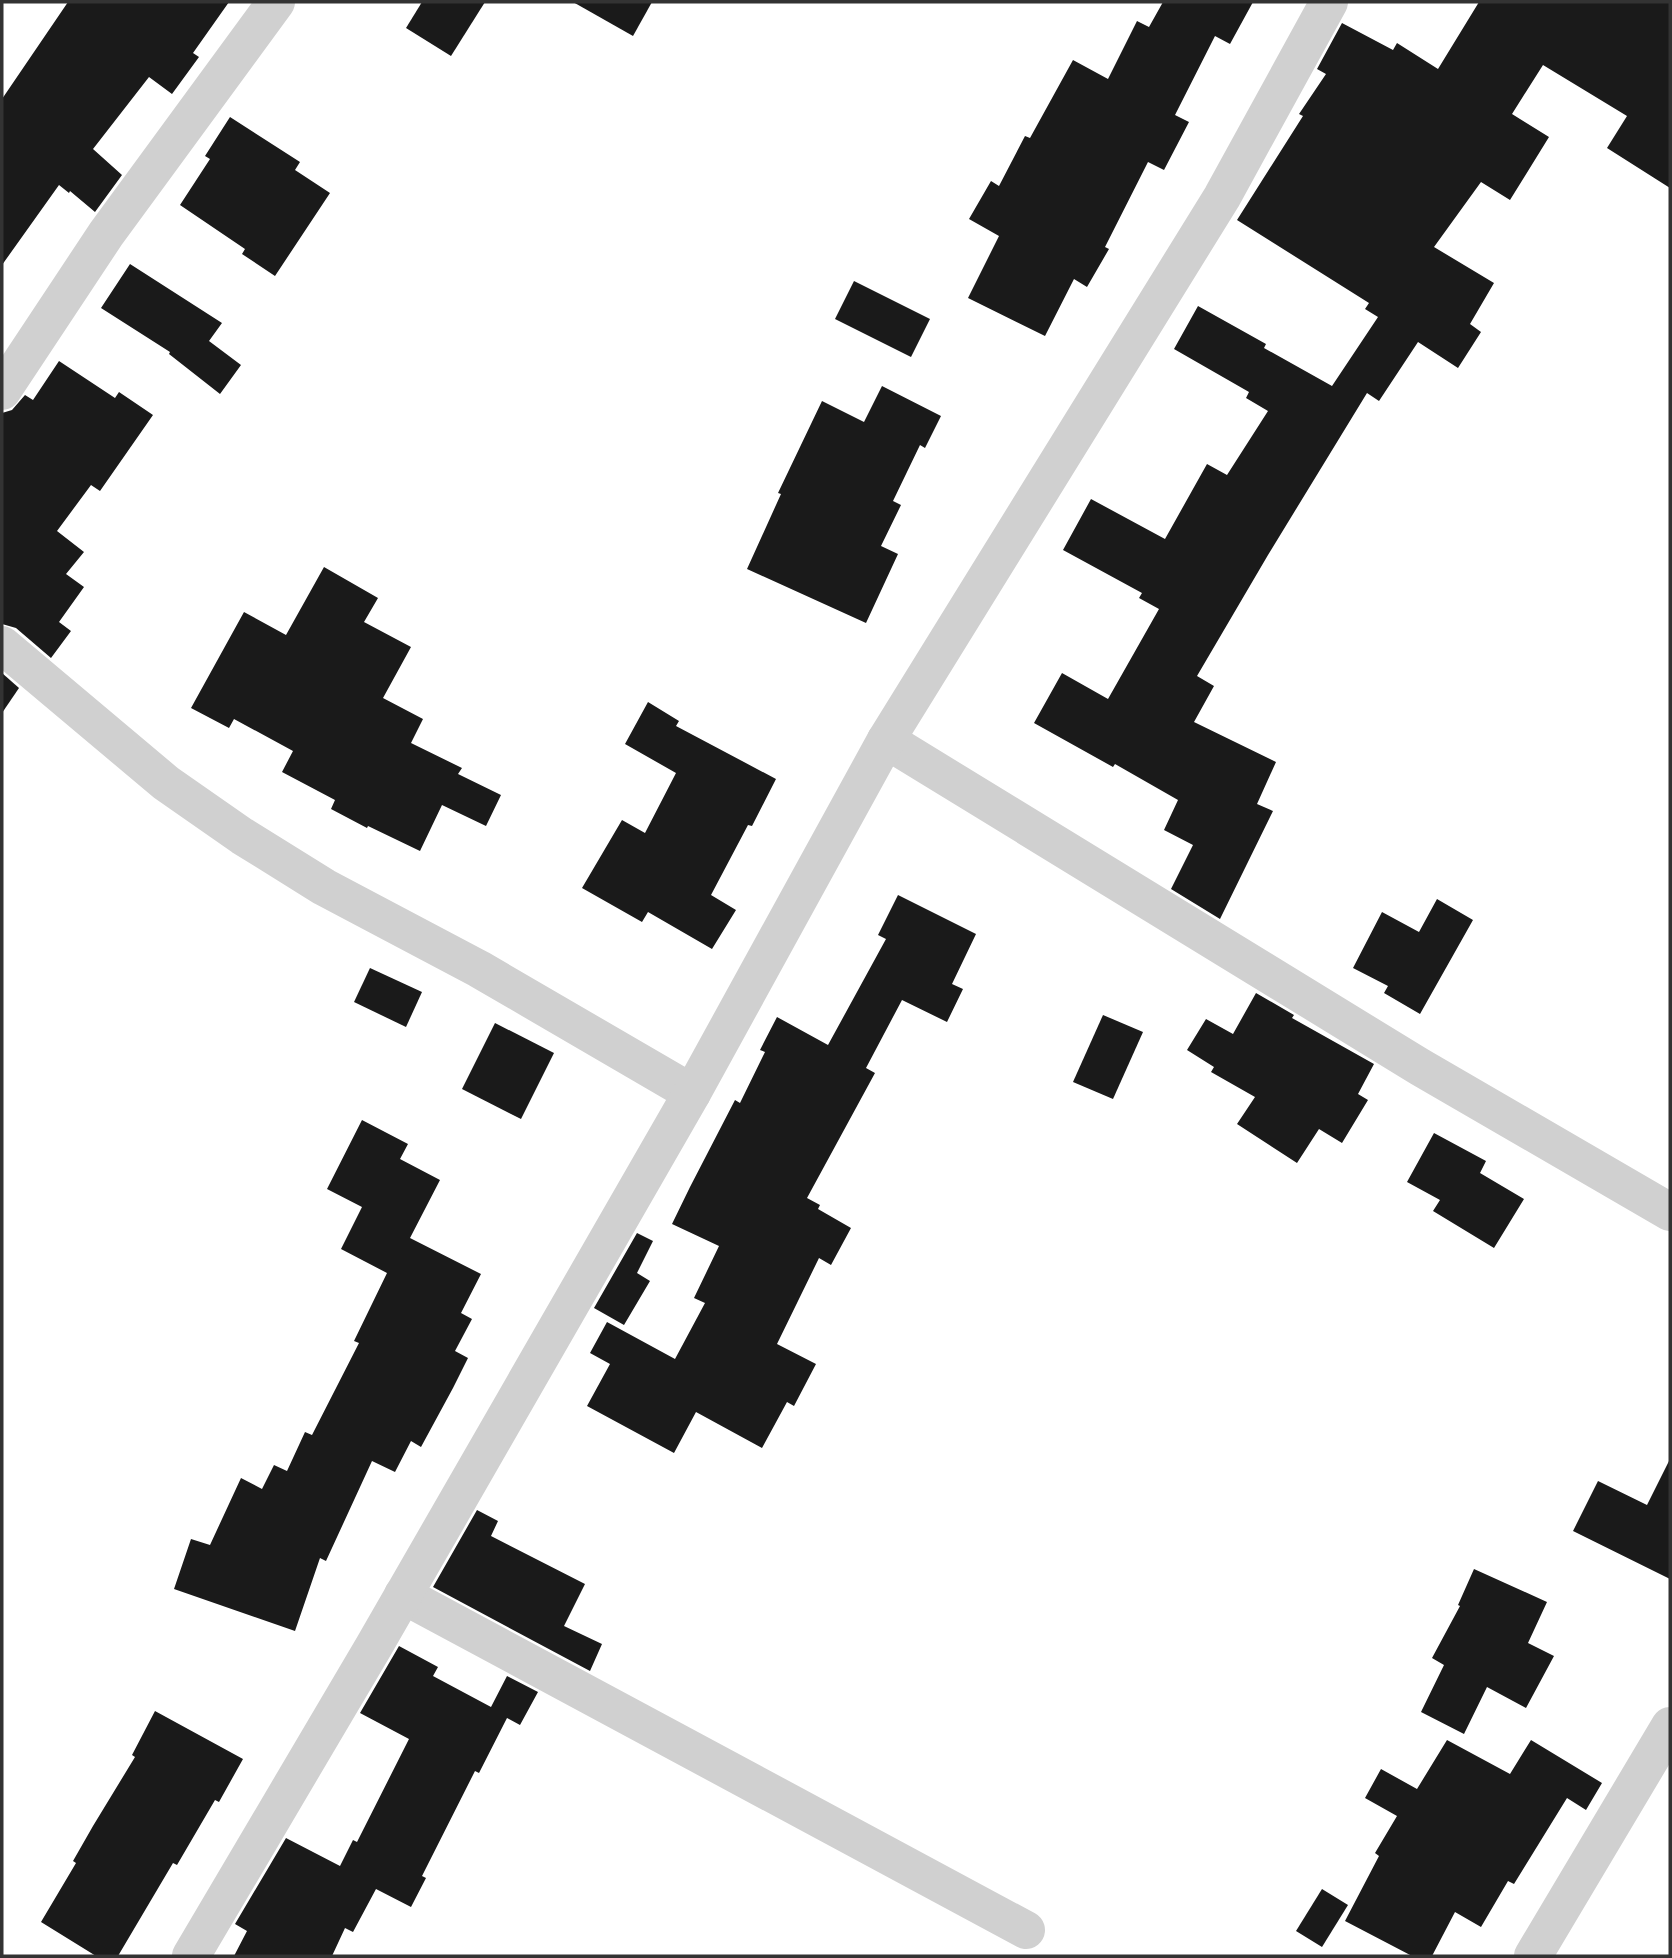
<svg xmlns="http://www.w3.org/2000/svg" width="1672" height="1958" viewBox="0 0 1672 1958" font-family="Overpass,sans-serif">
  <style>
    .building { fill: #1a1a1a }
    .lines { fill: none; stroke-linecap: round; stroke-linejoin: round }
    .minor { stroke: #d0d0d0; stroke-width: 38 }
  </style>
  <rect width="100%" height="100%" fill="#fff"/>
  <!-- building -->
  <g class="building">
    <polygon points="68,2 229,2 193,53 199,57 172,94 149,77 93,149 122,175 95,212 70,191 69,193 59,185 2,265 2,99"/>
    <polygon points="422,2 485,2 451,56 406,28"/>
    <polygon points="573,2 652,2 633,36"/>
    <polygon points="1163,2 1253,2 1230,44 1215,36 1175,115 1189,122 1164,170 1148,162 1105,247 1109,249 1087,287 1074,279 1045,336 968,298 999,236 969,219 991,181 999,186 1025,136 1030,138 1073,60 1108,79 1137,21 1149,27"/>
    <polygon points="1479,2 1670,2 1670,188 1607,148 1627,116 1543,65 1512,114 1549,137 1510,200 1481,182 1434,247 1494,283 1470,324 1481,332 1458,368 1418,342 1379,401 1367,393 1268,555 1197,676 1214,686 1194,722 1276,762 1257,804 1273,811 1220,919 1171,889 1193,845 1164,830 1178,800 1115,764 1113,767 1034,723 1062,673 1108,699 1159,609 1139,598 1142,593 1063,550 1091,499 1165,539 1207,464 1227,475 1268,411 1246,398 1249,392 1174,349 1198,306 1266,344 1264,348 1332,386 1378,317 1365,309 1369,303 1237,220 1303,116 1299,114 1326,74 1317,69 1342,23 1393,50 1397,43 1438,69"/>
    <polygon points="230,117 300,162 295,170 330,193 275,276 242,254 245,249 180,205 210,159 205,156"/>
    <polygon points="130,264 222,323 209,341 241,365 220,394 169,354 170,352 101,308"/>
    <polygon points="854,281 930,319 911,357 835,319"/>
    <polygon points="59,361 115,398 119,392 153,415 100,491 91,485 57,531 84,552 66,574 84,587 59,622 71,631 51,658 16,628 2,624 2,413 12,410 25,395 33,400"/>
    <polygon points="882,386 941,416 925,448 920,445 893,501 901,505 881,546 898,554 866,623 747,569 781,494 778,493 822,401 864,422"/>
    <polygon points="324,567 378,598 364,622 411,647 383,698 423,719 411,743 462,768 458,774 501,795 486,826 442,805 420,851 368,826 367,828 331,809 335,800 282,772 293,751 234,719 229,728 191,708 244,612 286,635"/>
    <polygon points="2,673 19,688 2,713"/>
    <polygon points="648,702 679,721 676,726 776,779 752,826 748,825 711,895 736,910 712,949 648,912 642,922 582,888 622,820 645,833 676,773 625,744"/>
    <polygon points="898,895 976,934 952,984 963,989 947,1022 902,1000 866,1068 875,1073 807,1198 820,1205 818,1209 851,1228 831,1265 819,1258 777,1344 816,1364 794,1406 787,1402 762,1448 696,1412 674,1453 587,1406 610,1364 590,1353 607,1322 675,1359 705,1303 694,1298 719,1246 672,1224 690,1187 735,1100 740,1103 765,1052 760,1050 777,1017 828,1045 886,939 878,935"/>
    <polygon points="1437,899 1473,920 1420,1014 1384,993 1388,986 1353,968 1382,912 1419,932"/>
    <polygon points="370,968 422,992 406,1027 354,1002"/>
    <polygon points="1256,993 1294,1015 1292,1018 1374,1064 1358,1094 1368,1100 1342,1143 1319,1129 1297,1163 1237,1124 1255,1097 1211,1072 1214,1067 1187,1050 1206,1019 1233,1034"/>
    <polygon points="1103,1015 1143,1032 1113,1099 1073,1082"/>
    <polygon points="495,1023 554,1053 521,1119 462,1089"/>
    <polygon points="362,1120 408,1144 400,1159 440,1180 410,1238 481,1274 461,1313 472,1319 455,1351 468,1358 453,1388 421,1447 411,1441 395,1472 372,1461 326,1561 320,1558 295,1631 174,1589 191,1539 210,1545 241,1478 262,1489 274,1465 287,1471 305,1432 312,1435 359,1343 354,1341 387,1273 341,1249 362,1207 327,1189"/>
    <polygon points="1434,1133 1486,1161 1480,1173 1524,1199 1494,1248 1433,1211 1440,1200 1407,1182"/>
    <polygon points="637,1233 653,1241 637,1273 650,1281 624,1325 594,1308"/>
    <polygon points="1670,1459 1670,1579 1573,1531 1598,1481 1647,1505"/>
    <polygon points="477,1510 498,1521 491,1536 585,1584 564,1626 602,1644 590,1671 433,1587"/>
    <polygon points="1474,1569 1547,1602 1528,1643 1554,1656 1526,1708 1487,1687 1464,1734 1421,1712 1444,1665 1432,1658 1460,1606 1458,1605"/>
    <polygon points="399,1646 438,1667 433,1676 491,1707 507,1676 538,1692 520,1725 507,1718 479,1773 475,1771 422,1876 426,1878 411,1907 376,1889 353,1932 345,1928 332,1956 234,1956 247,1931 235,1924 286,1838 340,1866 353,1840 357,1842 409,1739 360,1713"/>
    <polygon points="155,1711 243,1759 219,1802 215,1800 177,1865 173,1863 118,1956 96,1956 41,1922 76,1863 73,1861 93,1826 135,1757 132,1755"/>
    <polygon points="1447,1740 1510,1774 1531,1740 1602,1783 1586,1810 1567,1798 1514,1884 1508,1881 1481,1927 1455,1912 1432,1956 1412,1956 1345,1921 1379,1856 1375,1853 1397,1816 1365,1798 1381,1769 1417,1789"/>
    <polygon points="1322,1889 1348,1905 1322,1947 1296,1931"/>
  </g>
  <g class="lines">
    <!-- minor -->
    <g class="minor">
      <polyline points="2,391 106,234 276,2"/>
      <polyline points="2,645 166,783 242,836 324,887 479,969 692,1093"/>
      <polyline points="886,740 1420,1067 1670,1212"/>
      <polyline points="403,1595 1026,1930"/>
      <polyline points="191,1956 374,1646 692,1093 886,740 1222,197 1329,2"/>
      <polyline points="1533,1956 1670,1726"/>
    </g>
  </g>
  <!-- border -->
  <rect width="1672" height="1958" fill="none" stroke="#333333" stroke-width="7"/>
</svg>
